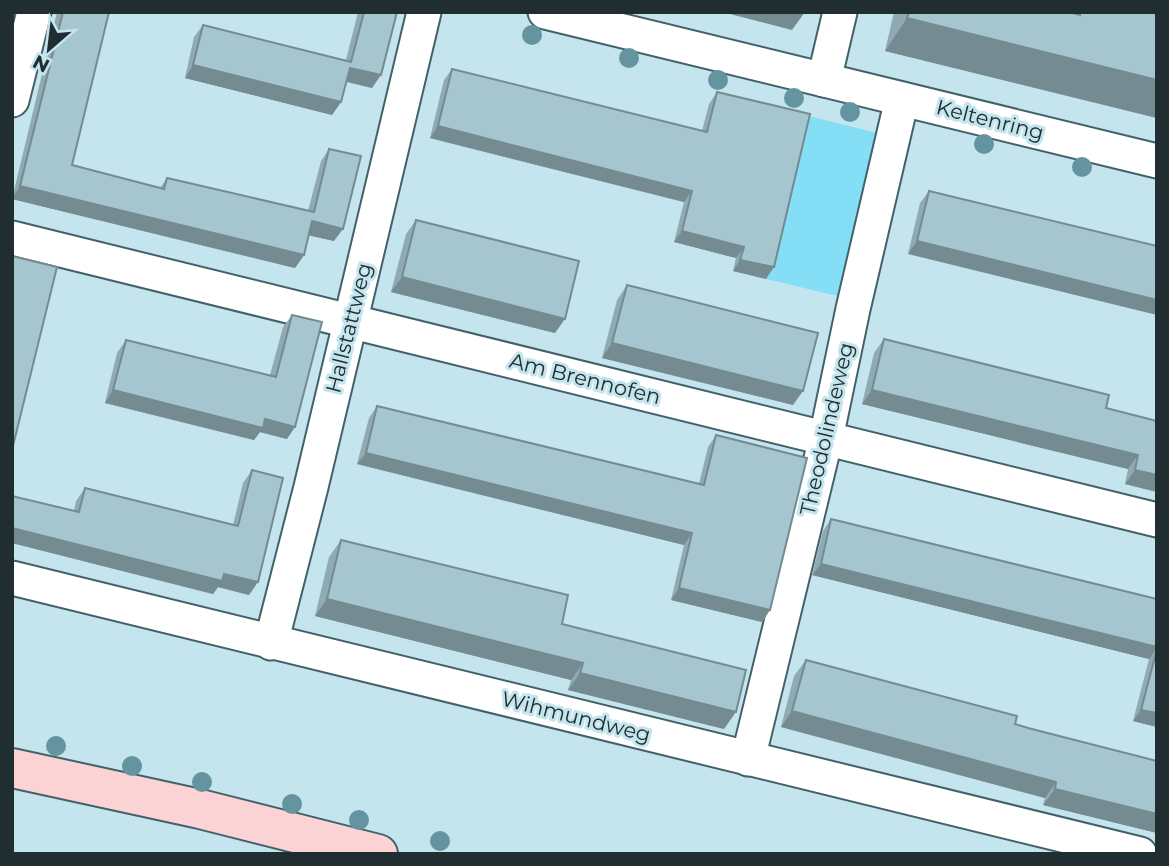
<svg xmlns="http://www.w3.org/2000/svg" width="1169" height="866" viewBox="0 0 1169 866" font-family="Montserrat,sans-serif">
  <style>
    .green { fill: #84def6 }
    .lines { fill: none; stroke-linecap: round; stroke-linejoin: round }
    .street-casing { stroke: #436169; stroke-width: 37 }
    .secondary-casing { stroke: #436169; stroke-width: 42 }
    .street { stroke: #fff; stroke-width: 33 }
    .secondary { stroke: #fbd3d5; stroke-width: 38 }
    .tree { fill: #64949f }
    .wall { fill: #8faab2 }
    .shaded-wall { fill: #748b91 }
    .building { fill: #a6c6cf; stroke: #748b91; stroke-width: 2 }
    .labels { text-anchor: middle; stroke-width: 6; stroke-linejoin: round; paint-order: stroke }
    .street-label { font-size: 21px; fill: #212e31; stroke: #c4e5ee }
  </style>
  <rect width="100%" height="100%" fill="#c4e5ee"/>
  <!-- green -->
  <polygon class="green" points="805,115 881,134 842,297 766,279"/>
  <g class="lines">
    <!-- street casing -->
    <g class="street-casing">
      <g id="street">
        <polyline points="545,12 1157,161"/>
        <polyline points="824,80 840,12"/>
        <polyline points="12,100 34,12"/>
        <polyline points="12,238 1157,520"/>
        <polyline points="12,578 1140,854"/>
        <polyline points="271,643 311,487 424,12"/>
        <polyline points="748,759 826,438 853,309 902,99"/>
      </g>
    </g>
    <!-- secondary casing -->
    <g class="secondary-casing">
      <polyline id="secondary" points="12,768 200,809 378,854"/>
    </g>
    <!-- street -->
    <use href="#street" class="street"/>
    <!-- secondary -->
    <use href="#secondary" class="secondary"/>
  </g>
  <!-- trees -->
  <g class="tree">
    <circle cx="532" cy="35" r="10"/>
    <circle cx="629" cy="58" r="10"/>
    <circle cx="718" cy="80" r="10"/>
    <circle cx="794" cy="98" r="10"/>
    <circle cx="850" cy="112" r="10"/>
    <circle cx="984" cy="144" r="10"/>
    <circle cx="1082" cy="167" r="10"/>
    <circle cx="56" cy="746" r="10"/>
    <circle cx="132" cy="766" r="10"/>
    <circle cx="202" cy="782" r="10"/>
    <circle cx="292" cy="804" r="10"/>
    <circle cx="359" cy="820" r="10"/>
    <circle cx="440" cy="841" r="10"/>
  </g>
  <!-- wall -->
  <g class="wall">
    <polygon points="57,12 109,12 72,165 160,188 167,178 308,211 321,161 329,149 334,241 308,235 304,255 295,268 12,199"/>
    <polygon points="358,12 397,12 372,88 346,82 341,102 332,115 185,78 194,37 203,25 346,60"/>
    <polygon points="894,12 1157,12 1157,118 885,51"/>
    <polygon points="452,69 702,131 709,104 717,92 766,279 733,271 736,258 674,242 684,202 430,138 444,80"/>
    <polygon points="929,191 1157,246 908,254 920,203"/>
    <polygon points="416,220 555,333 391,292 406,234"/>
    <polygon points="627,285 793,405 602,358 617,300"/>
    <polygon points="292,315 287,439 260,432 254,440 105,403 117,353 126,340 270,375 283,327"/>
    <polygon points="884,339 1106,408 1157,421 1157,492 1125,484 1128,469 862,404 874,353"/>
    <polygon points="377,406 699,484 708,447 716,435 770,610 762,622 671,600 684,545 357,464 369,418"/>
    <polygon points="252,470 249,595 218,587 213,594 12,543 12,496 74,511 76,501 85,488 233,525 243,483"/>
    <polygon points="831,519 1157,599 1157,727 1133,721 1149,659 812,575 823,531"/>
    <polygon points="341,540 562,624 724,729 568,690 571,680 315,616 329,557"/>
    <polygon points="806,660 1028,728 1157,761 1157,833 1043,805 1045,798 781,727 794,676"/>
  </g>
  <!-- shaded-wall -->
  <g class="shaded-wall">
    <polygon points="722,12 805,12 792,30"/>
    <polygon points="907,18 1157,80 1157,118 885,51"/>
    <polygon points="193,65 341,102 332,115 185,78"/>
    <polygon points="350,68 381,75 372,88 341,80"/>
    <polygon points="438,126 692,191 684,202 430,138"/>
    <polygon points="20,186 304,255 295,268 12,199"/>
    <polygon points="312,221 343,229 334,241 303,234"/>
    <polygon points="682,231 744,247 736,258 674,242"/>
    <polygon points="917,241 1157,300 1157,315 908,254"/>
    <polygon points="740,260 774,267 766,279 733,271"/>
    <polygon points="402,277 565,319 555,333 391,292"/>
    <polygon points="612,343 803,391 793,405 602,358"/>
    <polygon points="113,390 265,419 295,427 287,439 260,432 254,440 105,403"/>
    <polygon points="872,390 1138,455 1128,469 862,404"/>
    <polygon points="366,453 692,533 684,545 357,464"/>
    <polygon points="1135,470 1157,475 1157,492 1125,484"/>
    <polygon points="12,528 224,574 258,582 249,595 218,587 213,594 12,543"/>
    <polygon points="821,564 1157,647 1157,648 1149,659 812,575"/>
    <polygon points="679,588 770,610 762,622 671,600"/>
    <polygon points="327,599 583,663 571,680 315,616"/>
    <polygon points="580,673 736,712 724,729 568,690"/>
    <polygon points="1141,710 1157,713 1157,727 1133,721"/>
    <polygon points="792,711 1056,782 1045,798 781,727"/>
    <polygon points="1055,789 1157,814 1157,833 1043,805"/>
  </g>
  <!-- building -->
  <g class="building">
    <polygon points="63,12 109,12 72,165 164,189 167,178 314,212 329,149 361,156 343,229 312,221 304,255 20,186"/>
    <polygon points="364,12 397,12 381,75 350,68 341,102 193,65 203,25 351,62"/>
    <polygon points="909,12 1069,12 1080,15 1080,12 1157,12 1157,80 907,18"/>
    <polygon points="452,69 707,132 717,92 810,114 774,267 740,260 744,247 682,231 692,191 438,126"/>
    <polygon points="929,191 1157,246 1157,300 917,241"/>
    <polygon points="416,220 579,261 565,319 402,277"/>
    <polygon points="12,256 57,267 12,450"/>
    <polygon points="627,285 818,333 803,391 612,343"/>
    <polygon points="292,315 322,322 295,427 265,419 263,428 113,390 126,340 276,377"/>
    <polygon points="884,339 1109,395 1106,408 1157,421 1157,475 1135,470 1138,455 872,390"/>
    <polygon points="377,406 704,485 716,435 807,458 770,610 679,588 692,533 366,453"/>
    <polygon points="252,470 283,478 258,582 224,574 222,581 12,528 12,496 79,512 85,488 238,526"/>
    <polygon points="831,519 1157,599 1157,647 821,564"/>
    <polygon points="341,540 568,595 562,624 746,670 736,712 580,673 583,663 327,599"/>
    <polygon points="1157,649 1157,713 1141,710"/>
    <polygon points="806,660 1017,716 1015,724 1028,728 1157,761 1157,814 1055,789 1056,782 792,711"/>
  </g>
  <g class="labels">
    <!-- street labels -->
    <g class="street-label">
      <text transform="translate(990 120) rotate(14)" y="7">Keltenring</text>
      <text transform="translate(349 328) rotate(-76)" y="7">Hallstattweg</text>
      <text transform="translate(585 379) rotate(14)" y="7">Am Brennofen</text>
      <text transform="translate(827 429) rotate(-77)" y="7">Theodolindeweg</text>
      <text transform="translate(576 717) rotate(14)" y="7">Wihmundweg</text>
    </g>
  </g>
  <!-- border -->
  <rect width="1169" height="866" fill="none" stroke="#212e31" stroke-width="28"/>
  <!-- north arrow -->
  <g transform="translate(49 49) rotate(208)" stroke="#c4e5ee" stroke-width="5" paint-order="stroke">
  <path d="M0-5L12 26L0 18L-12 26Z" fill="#212e31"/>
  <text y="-10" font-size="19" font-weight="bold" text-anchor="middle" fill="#212e31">N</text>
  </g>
</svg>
